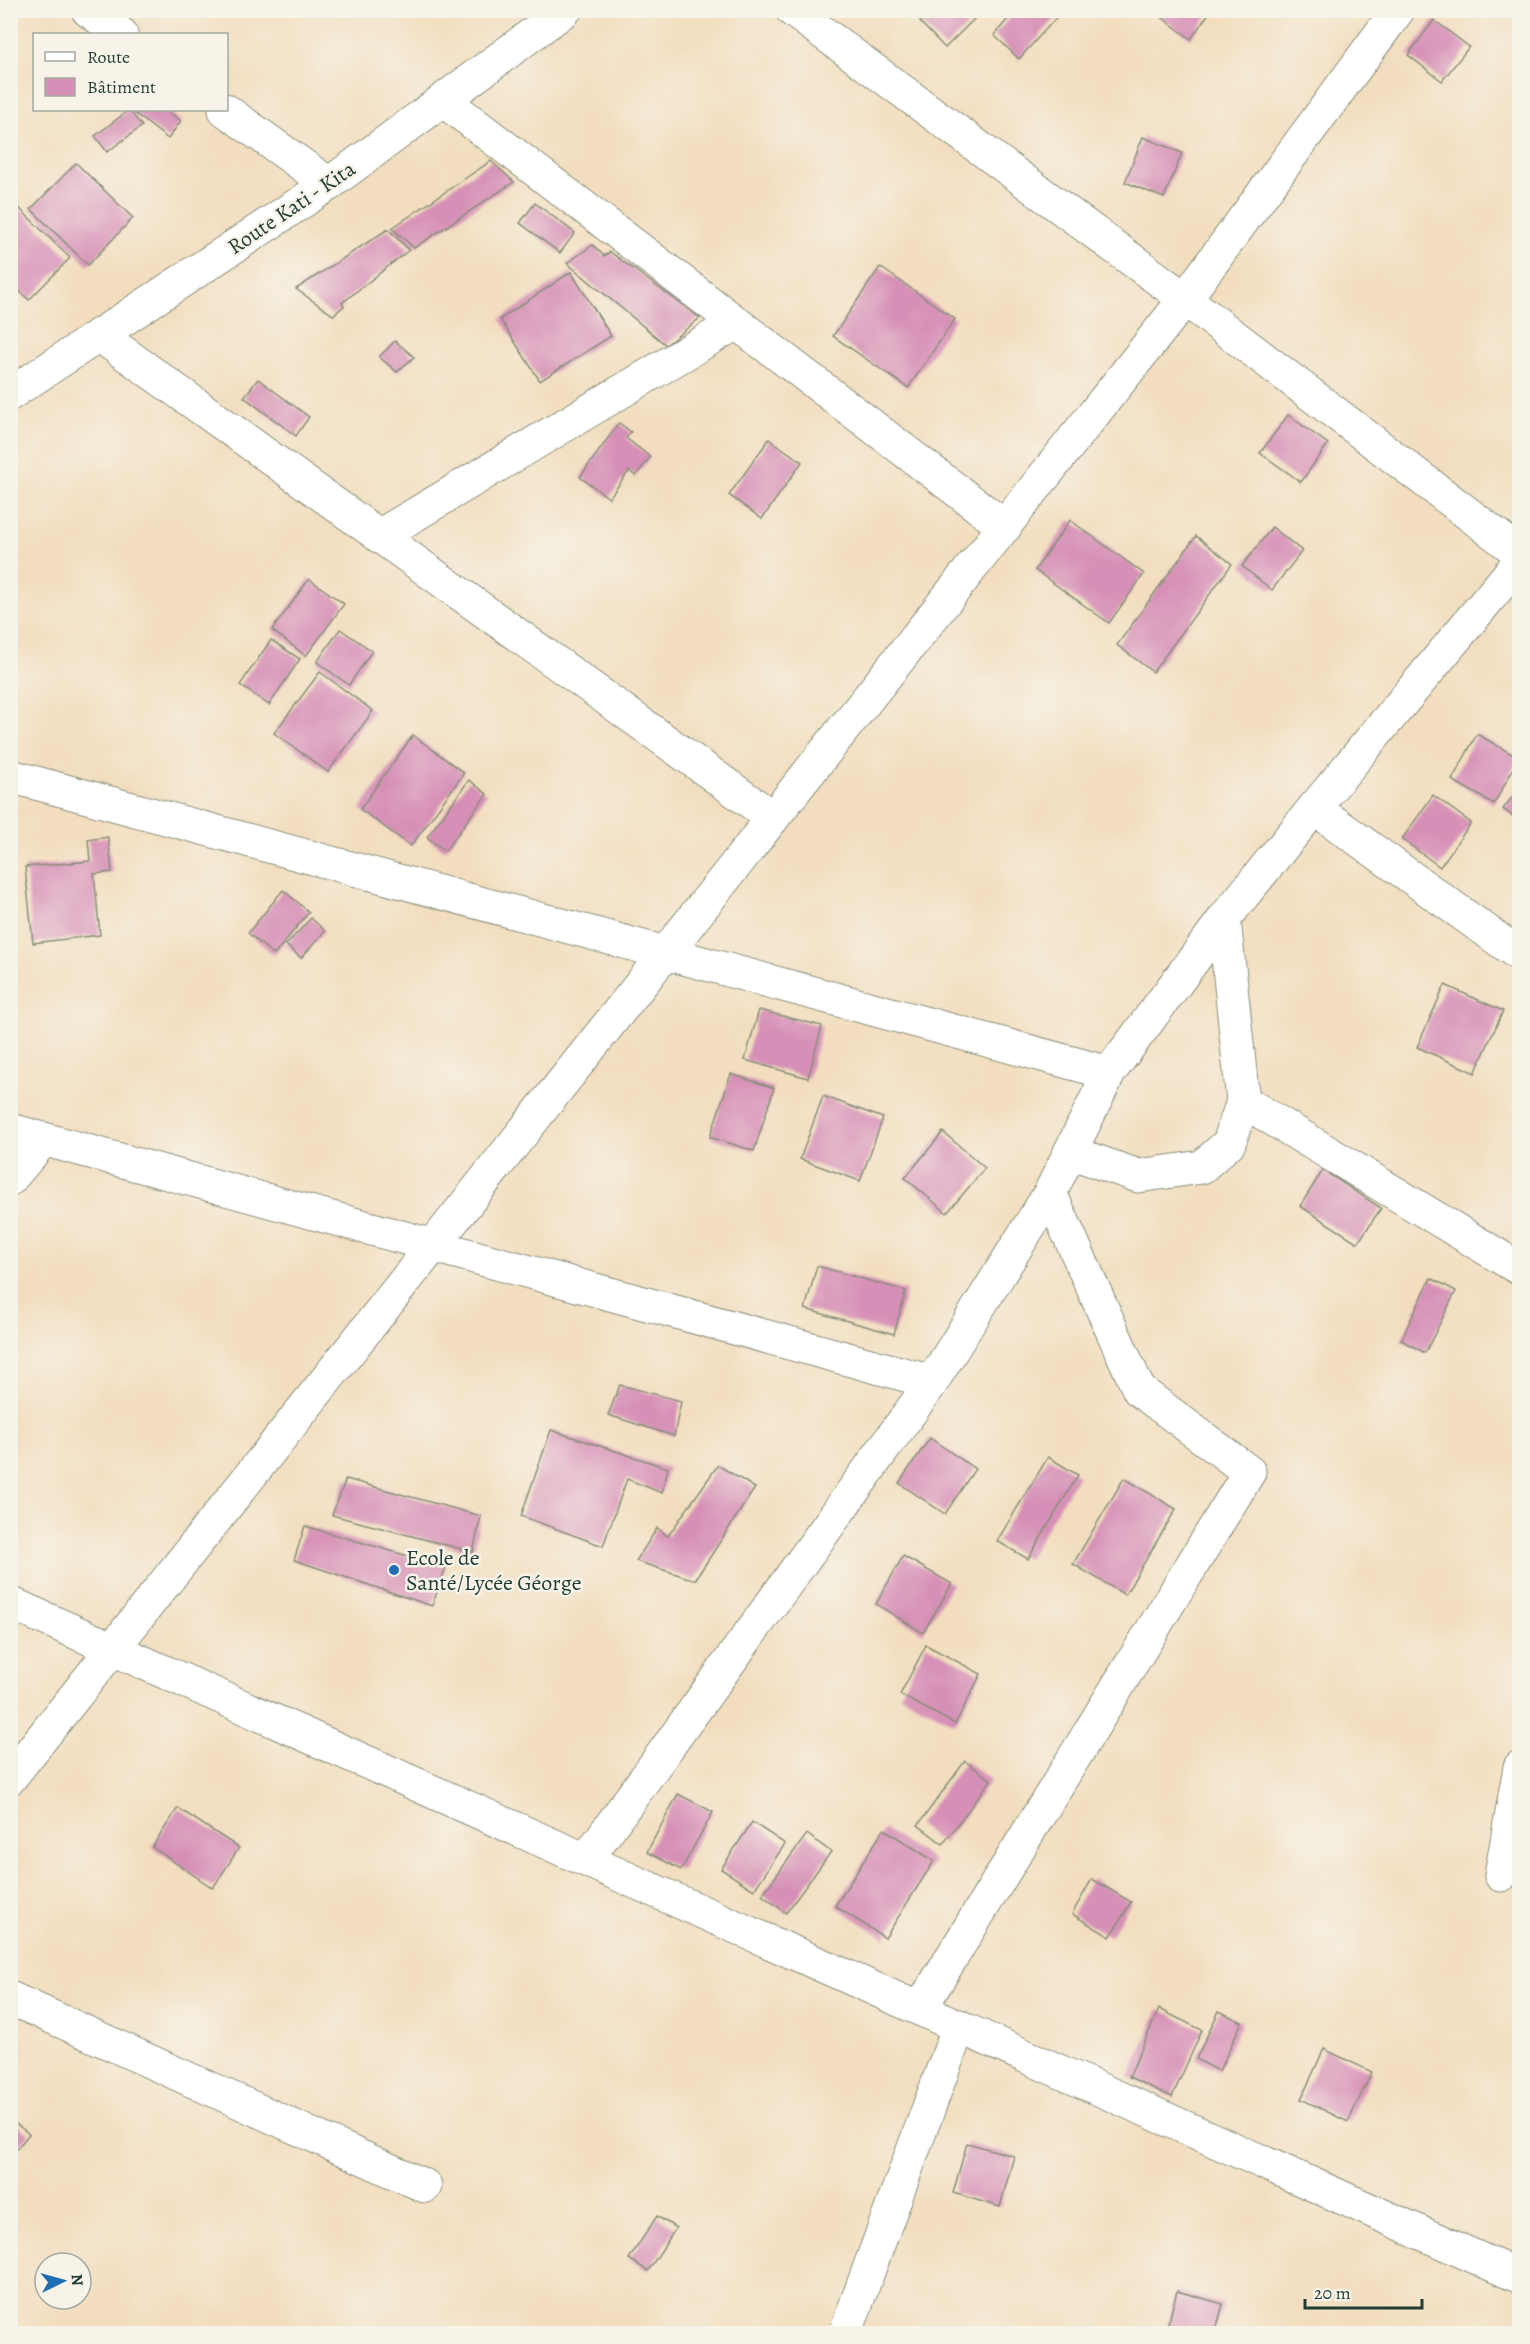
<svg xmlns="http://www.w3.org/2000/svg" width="1530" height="2344" viewBox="0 0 1530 2344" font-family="Alegreya,serif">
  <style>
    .building { fill: #d68fb6 }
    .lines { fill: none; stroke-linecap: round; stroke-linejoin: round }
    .minor-casing { stroke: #888e7a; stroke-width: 35 }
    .major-casing { stroke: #888e7a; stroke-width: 35 }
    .minor { stroke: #fff; stroke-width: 33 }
    .major { stroke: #fff; stroke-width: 33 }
    .poi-dot { fill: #1f6fb2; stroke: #f7f3e8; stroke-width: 2 }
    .labels { text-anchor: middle; stroke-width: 5; stroke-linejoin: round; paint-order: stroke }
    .street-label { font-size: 22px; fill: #1f3d34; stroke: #f7f3e8 }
    .poi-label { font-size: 22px; fill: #1f3d34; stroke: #f7f3e8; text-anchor: start }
  </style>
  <rect width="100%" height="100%" fill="#f7f3e8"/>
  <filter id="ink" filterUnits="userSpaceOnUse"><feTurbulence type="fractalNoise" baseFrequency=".0167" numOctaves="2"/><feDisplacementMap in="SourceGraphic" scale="12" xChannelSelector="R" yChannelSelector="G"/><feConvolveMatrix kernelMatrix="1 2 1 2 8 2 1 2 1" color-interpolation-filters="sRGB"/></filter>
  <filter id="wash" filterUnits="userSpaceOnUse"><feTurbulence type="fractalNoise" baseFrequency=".008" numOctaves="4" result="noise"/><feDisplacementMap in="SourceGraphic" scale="24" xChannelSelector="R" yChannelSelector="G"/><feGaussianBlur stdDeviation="1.35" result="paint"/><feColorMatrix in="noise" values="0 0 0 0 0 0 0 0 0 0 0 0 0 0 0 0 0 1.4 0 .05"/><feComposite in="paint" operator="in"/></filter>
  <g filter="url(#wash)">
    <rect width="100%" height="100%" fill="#f2debf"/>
    <g id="blocks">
      <!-- building -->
      <g class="building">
        <polygon points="932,10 983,10 945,48 920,22"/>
        <polygon points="1016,10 1063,10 1019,59 994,35"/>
        <polygon points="1152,10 1211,10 1191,39"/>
        <polygon points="1434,20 1469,47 1442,81 1408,55"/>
        <polygon points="129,110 142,126 107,152 95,136"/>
        <polygon points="134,110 166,110 181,121 168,139 133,112"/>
        <polygon points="1143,137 1182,153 1164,198 1125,182"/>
        <polygon points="491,161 514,182 414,248 392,228"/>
        <polygon points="76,163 133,218 88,265 31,209"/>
        <polygon points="10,199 70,258 29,300 10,282"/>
        <polygon points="535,203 575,233 560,253 520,223"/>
        <polygon points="388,229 409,250 342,303 344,306 333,315 296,289"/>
        <polygon points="593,245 604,256 610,252 700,318 666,345 567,263"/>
        <polygon points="880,267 955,319 908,388 833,336"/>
        <polygon points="571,272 611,336 540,381 500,319"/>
        <polygon points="395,341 414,357 397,372 379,357"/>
        <polygon points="258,379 309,417 296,436 244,397"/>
        <polygon points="1288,415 1328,444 1301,482 1260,453"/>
        <polygon points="619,423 631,432 626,438 650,457 636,476 629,471 609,498 580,477"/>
        <polygon points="769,439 802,462 762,519 729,495"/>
        <polygon points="1070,520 1144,574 1109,623 1035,570"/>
        <polygon points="1272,527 1302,551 1272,590 1242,566"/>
        <polygon points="1196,536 1232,564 1153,672 1117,645"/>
        <polygon points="309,579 344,604 306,656 272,630"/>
        <polygon points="340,629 372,651 349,685 317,662"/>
        <polygon points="271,640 300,659 269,705 240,685"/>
        <polygon points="320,672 373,711 328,772 274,733"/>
        <polygon points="1477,734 1519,758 1494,804 1452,780"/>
        <polygon points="413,735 464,773 411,846 360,809"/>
        <polygon points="469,780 487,794 445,851 427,837"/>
        <polygon points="1520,787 1520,821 1503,809"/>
        <polygon points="1433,795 1471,823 1440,867 1402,839"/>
        <polygon points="108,837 112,872 94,874 100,935 33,943 25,867 90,861 88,840"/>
        <polygon points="283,890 309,912 274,955 248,933"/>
        <polygon points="311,918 325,931 301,958 286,945"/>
        <polygon points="1445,985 1503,1011 1475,1073 1417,1047"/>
        <polygon points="759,1010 822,1026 808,1078 745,1060"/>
        <polygon points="731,1074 774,1088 754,1151 710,1137"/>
        <polygon points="823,1096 883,1118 860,1181 800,1159"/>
        <polygon points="943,1132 985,1168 947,1213 905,1178"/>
        <polygon points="1323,1170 1381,1208 1358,1243 1300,1206"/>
        <polygon points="817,1266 906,1291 894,1334 805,1309"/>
        <polygon points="1431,1278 1456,1291 1425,1353 1401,1340"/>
        <polygon points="620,1385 681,1401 674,1436 608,1415"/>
        <polygon points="551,1430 668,1468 662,1493 627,1479 603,1546 521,1516"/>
        <polygon points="930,1438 975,1469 945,1514 899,1483"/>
        <polygon points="1048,1457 1078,1475 1028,1559 997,1541"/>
        <polygon points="718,1465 755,1488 695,1580 636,1561 657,1528 668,1536"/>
        <polygon points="1124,1478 1176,1509 1125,1595 1073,1564"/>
        <polygon points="346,1479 481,1516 473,1552 332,1515"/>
        <polygon points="305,1526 446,1567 432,1606 294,1560"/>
        <polygon points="903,1556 952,1584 923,1633 876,1604"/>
        <polygon points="926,1645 981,1674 955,1724 900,1695"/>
        <polygon points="965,1761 991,1780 943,1844 918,1825"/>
        <polygon points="678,1794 713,1812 681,1870 647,1852"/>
        <polygon points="178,1808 239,1848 213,1888 152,1847"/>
        <polygon points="752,1822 785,1844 754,1890 721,1869"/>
        <polygon points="884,1829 934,1861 885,1938 835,1906"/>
        <polygon points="807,1834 831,1852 786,1913 762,1895"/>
        <polygon points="1092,1879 1131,1902 1110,1937 1072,1914"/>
        <polygon points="1159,2009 1202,2030 1172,2097 1129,2077"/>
        <polygon points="1219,2011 1242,2022 1219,2071 1196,2059"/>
        <polygon points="1324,2049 1372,2072 1348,2122 1301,2099"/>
        <polygon points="10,2119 29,2134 10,2157"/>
        <polygon points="967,2143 1014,2156 1000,2207 953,2193"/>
        <polygon points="657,2216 676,2228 648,2271 629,2259"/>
        <polygon points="1177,2291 1223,2304 1215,2334 1165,2334"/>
      </g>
    </g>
  </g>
  <g filter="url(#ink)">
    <use href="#blocks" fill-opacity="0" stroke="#888e7a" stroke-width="1.5"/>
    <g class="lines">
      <!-- minor casing -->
      <g class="minor-casing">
        <g id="minor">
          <polyline points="88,10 121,34"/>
          <polyline points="792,10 1185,299 1520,553"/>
          <polyline points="443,100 1005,527"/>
          <polyline points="225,110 329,184"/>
          <polyline points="99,335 773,818"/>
          <polyline points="379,536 736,323"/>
          <polyline points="10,776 1109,1073"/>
          <polyline points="1314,808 1520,955"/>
          <polyline points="1243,1101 1520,1269"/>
          <polyline points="10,1130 932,1382"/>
          <polyline points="1070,1152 1138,1176 1202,1167 1229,1143 1243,1101 1224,919"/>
          <polyline points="10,1179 44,1139"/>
          <polyline points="10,1603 1520,2277"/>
          <polyline points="10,1778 1185,299 1398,10"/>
          <polyline points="586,1860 932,1382 1050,1193 1109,1073 1224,919 1314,808 1520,561"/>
          <polyline points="1501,1875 1520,1767"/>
          <polyline points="10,1998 425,2186"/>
          <polyline points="920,2009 1249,1472 1139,1390 1050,1193"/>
          <polyline points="845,2334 959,2026"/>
        </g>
      </g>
      <!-- major casing -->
      <g class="major-casing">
        <polyline id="major" points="10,394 329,184 565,10"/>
      </g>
      <!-- minor -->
      <use href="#minor" class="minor"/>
      <!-- major -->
      <use href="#major" class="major"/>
    </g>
  </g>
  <!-- markers -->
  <circle class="poi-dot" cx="394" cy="1570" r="6"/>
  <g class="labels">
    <!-- street labels -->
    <g class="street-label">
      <text transform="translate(291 207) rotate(-34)" y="8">Route Kati - Kita</text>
    </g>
    <!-- poi labels -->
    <g class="poi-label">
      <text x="406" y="1565">Ecole de<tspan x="406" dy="25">Santé/Lycée Géorge</tspan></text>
    </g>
  </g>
  <!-- margin -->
  <rect width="1530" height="2344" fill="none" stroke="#f7f3e8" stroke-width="36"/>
  <!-- legend -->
  <rect x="33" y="33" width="195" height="78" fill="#f7f3e8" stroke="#a1aaa0" stroke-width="1.5"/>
  <rect x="45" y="52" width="30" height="9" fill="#ffffff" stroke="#a1aaa0" stroke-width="1.5"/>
  <text x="87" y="63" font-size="18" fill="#1f3d34">Route</text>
  <rect x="45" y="78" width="30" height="18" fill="#d68fb6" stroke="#a1aaa0" stroke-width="1.5"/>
  <text x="87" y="93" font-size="18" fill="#1f3d34">Bâtiment</text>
  <!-- north arrow -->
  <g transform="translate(63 2281) rotate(85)"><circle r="28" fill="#f7f3e8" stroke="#a1aaa0" stroke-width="1.5"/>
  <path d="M0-4.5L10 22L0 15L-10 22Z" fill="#1f6fb2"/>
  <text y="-9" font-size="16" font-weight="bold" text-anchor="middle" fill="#1f3d34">N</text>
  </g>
  <!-- scale -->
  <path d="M1305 2299v9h117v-9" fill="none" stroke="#1f3d34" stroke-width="3"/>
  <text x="1314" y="2299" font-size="18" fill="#1f3d34" stroke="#f7f3e8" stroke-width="4.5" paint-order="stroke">20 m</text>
</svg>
